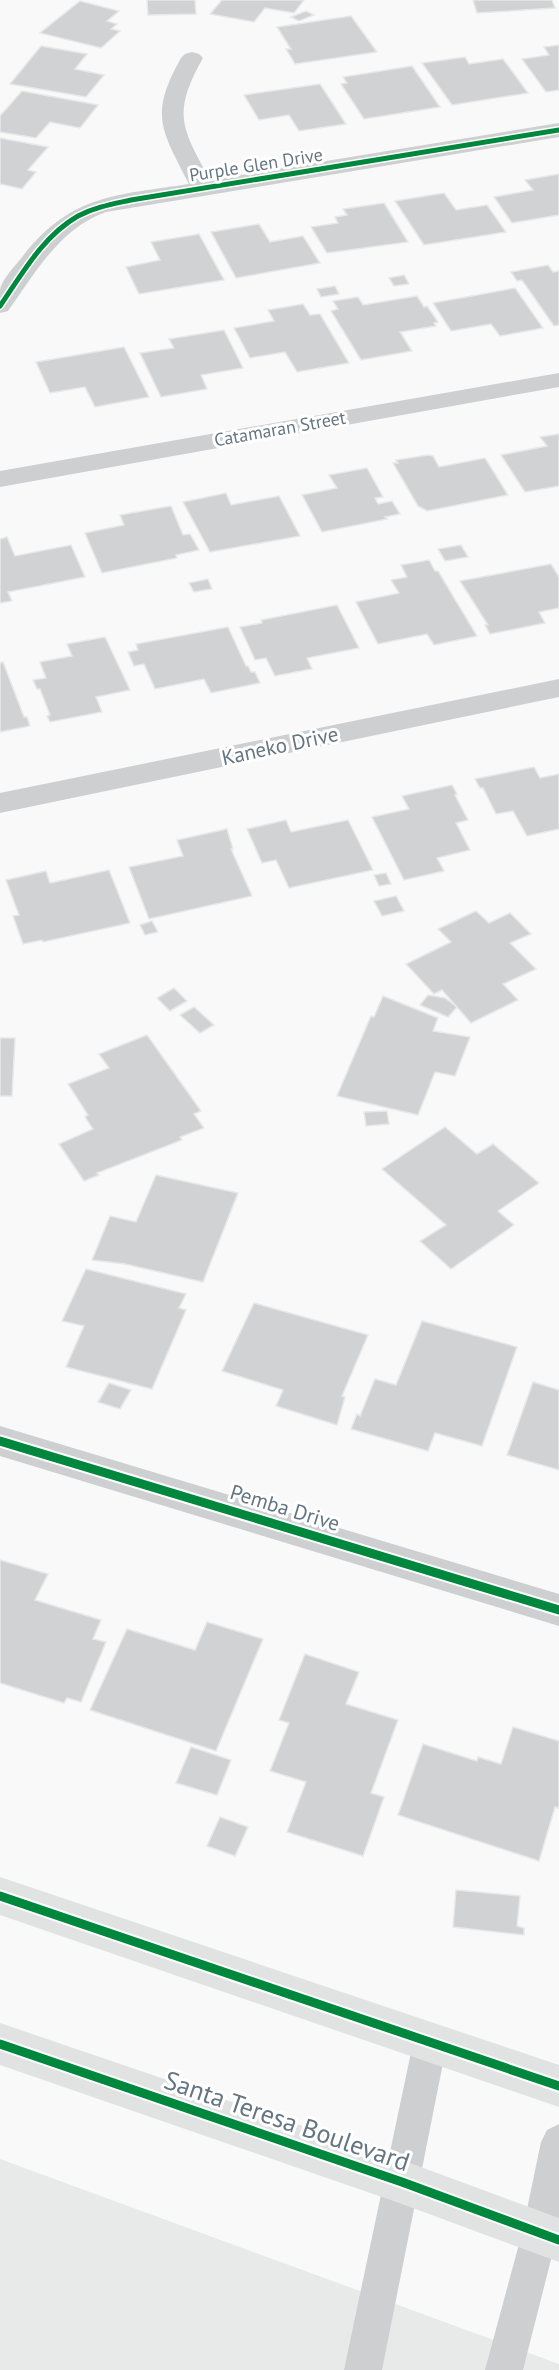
<svg xmlns="http://www.w3.org/2000/svg" width="559" height="2370" viewBox="0 0 559 2370" font-family="'PT Sans',sans-serif">
  <style>
    .built { fill: #e8e9e9 }
    .building { fill: #d0d2d3; stroke: #e8e8e8; stroke-width: 1.5 }
    .lines { fill: none; stroke-linecap: round; stroke-linejoin: round }
    .service { fill: #cecfd0; fill-rule: evenodd }
    .minor { fill: #cecfd0; fill-rule: evenodd }
    .secondary { fill: #e1e2e2; fill-rule: evenodd }
    .cycleway-far1-casing { stroke: #fff; stroke-width: 8 }
    .cycleway-casing { stroke: #fff; stroke-width: 13 }
    .cycleway-far1 { stroke: #00873e; stroke-width: 5 }
    .cycleway { stroke: #00873e; stroke-width: 9 }
    .labels { text-anchor: middle; stroke-width: 6; stroke-linejoin: round; paint-order: stroke }
    .far-street-label { font-size: 18px; fill: #657683; stroke: #fff }
    .street-label { font-size: 21px; fill: #657683; stroke: #fff }
    .near-street-label { font-size: 26px; fill: #657683; stroke: #fff }
  </style>
  <rect width="100%" height="100%" fill="#f9f9f9"/>
  <!-- built -->
  <polygon class="built" points="0,2159 559,2364 559,2370 0,2370"/>
  <!-- building -->
  <g class="building">
    <polygon points="147,0 195,0 196,14 148,15"/>
    <polygon points="222,0 304,0 294,13 265,8 254,22 210,14"/>
    <polygon points="473,0 552,0 555,8 477,13"/>
    <polygon points="80,1 119,11 107,21 117,24 111,29 120,31 101,48 40,33"/>
    <polygon points="306,11 314,15 299,21 291,17"/>
    <polygon points="351,16 377,52 295,64 286,49 291,49 277,27"/>
    <polygon points="559,45 559,90 546,92 522,59 549,55 544,47"/>
    <polygon points="41,46 87,54 75,69 104,75 86,97 10,84"/>
    <polygon points="465,57 469,64 503,59 528,93 452,105 422,63"/>
    <polygon points="412,66 440,107 364,119 341,84 347,83 343,77"/>
    <polygon points="320,84 346,124 299,131 289,115 259,120 244,95"/>
    <polygon points="22,91 98,105 80,128 50,122 36,138 0,132 0,116"/>
    <polygon points="0,138 48,147 28,170 36,172 22,189 0,184"/>
    <polygon points="559,174 559,215 512,223 494,197 533,190 525,180"/>
    <polygon points="444,193 456,210 487,205 506,232 424,245 395,201"/>
    <polygon points="384,203 408,242 327,253 311,227 338,223 335,217 347,215 343,209"/>
    <polygon points="259,224 270,242 303,236 320,263 236,278 211,232"/>
    <polygon points="199,234 224,280 139,294 126,267 160,260 151,242"/>
    <polygon points="548,265 553,272 559,271 559,325 554,326 522,280 517,281 511,272"/>
    <polygon points="404,275 409,284 394,286 389,278"/>
    <polygon points="335,286 339,294 321,297 317,289"/>
    <polygon points="515,288 543,328 500,336 491,324 451,331 433,303"/>
    <polygon points="417,296 424,307 427,306 438,322 434,323 436,326 400,332 412,351 361,360 331,311 338,309 333,301 358,297 363,305"/>
    <polygon points="303,304 310,315 320,314 349,363 297,372 285,352 250,358 234,328 274,321 268,310"/>
    <polygon points="224,330 243,368 201,375 207,389 161,397 140,353 174,348 169,339"/>
    <polygon points="124,347 149,397 95,407 85,387 50,393 36,362"/>
    <polygon points="559,434 559,486 525,492 501,455 547,446 540,437"/>
    <polygon points="428,455 433,456 439,467 485,458 508,495 427,511 418,506 393,463 398,463 396,460"/>
    <polygon points="367,468 383,497 375,498 378,504 392,501 400,514 385,517 387,519 322,532 302,495 337,488 329,475"/>
    <polygon points="226,493 231,505 279,496 300,536 210,552 183,502"/>
    <polygon points="171,506 183,535 190,534 199,550 176,555 177,558 102,573 85,533 124,525 120,515"/>
    <polygon points="7,537 15,556 71,545 85,577 8,592 12,601 0,603 0,539"/>
    <polygon points="461,545 468,557 445,561 438,549"/>
    <polygon points="429,560 435,571 438,571 477,636 434,645 427,634 378,644 356,602 399,593 391,580 407,577 401,565"/>
    <polygon points="551,564 559,577 559,608 539,612 545,623 490,634 485,625 488,625 460,581"/>
    <polygon points="208,579 212,589 194,592 189,583"/>
    <polygon points="337,605 359,648 307,658 312,669 275,676 266,658 255,660 240,627 262,623 261,620"/>
    <polygon points="228,627 246,666 248,666 251,672 255,672 260,683 211,693 204,679 155,689 144,664 134,666 128,652 138,650 136,644"/>
    <polygon points="105,637 130,690 96,697 102,712 50,722 47,716 50,715 40,689 37,689 33,680 46,678 40,662 72,656 67,644"/>
    <polygon points="3,662 24,717 27,717 30,726 0,732 0,663"/>
    <polygon points="534,767 540,778 559,774 559,829 527,836 513,811 496,814 483,788 480,788 475,779"/>
    <polygon points="452,785 457,794 455,795 468,820 456,823 470,850 437,858 444,871 404,880 372,817 409,809 402,796"/>
    <polygon points="286,820 291,832 348,820 373,870 289,888 276,860 262,863 247,829"/>
    <polygon points="227,829 233,849 231,849 252,896 149,919 129,867 183,856 177,840"/>
    <polygon points="109,870 130,923 43,942 42,940 23,944 13,916 19,915 6,880 46,871 50,883"/>
    <polygon points="386,873 391,884 379,886 374,875"/>
    <polygon points="396,896 404,911 382,916 374,901"/>
    <polygon points="476,911 489,923 510,913 531,934 510,943 536,969 503,984 518,1000 471,1023 442,990 434,994 406,964 451,942 438,929"/>
    <polygon points="152,921 158,932 145,935 140,925"/>
    <polygon points="174,988 187,1001 170,1011 157,998"/>
    <polygon points="428,995 445,998 457,1007 448,1017 420,1005"/>
    <polygon points="383,996 438,1018 433,1031 470,1037 455,1076 435,1072 418,1115 337,1096 371,1016 374,1017"/>
    <polygon points="194,1007 214,1025 200,1033 180,1015"/>
    <polygon points="147,1035 201,1111 194,1114 204,1128 180,1137 182,1140 97,1173 99,1175 84,1181 59,1144 93,1129 85,1117 88,1115 68,1084 109,1068 99,1054"/>
    <polygon points="0,1038 15,1038 12,1096 0,1096"/>
    <polygon points="387,1111 389,1124 366,1126 364,1112"/>
    <polygon points="445,1127 477,1154 493,1144 539,1183 498,1211 514,1225 451,1269 420,1241 446,1225 382,1169"/>
    <polygon points="156,1175 238,1193 203,1282 125,1264 92,1260 110,1216 136,1222"/>
    <polygon points="86,1269 186,1294 179,1308 186,1310 152,1389 66,1367 84,1326 62,1321"/>
    <polygon points="254,1303 368,1335 342,1396 345,1397 337,1425 276,1406 283,1390 222,1371"/>
    <polygon points="422,1321 517,1347 482,1446 435,1433 428,1451 351,1429 357,1414 360,1416 375,1379 396,1385"/>
    <polygon points="533,1382 559,1390 559,1470 507,1455"/>
    <polygon points="109,1383 131,1390 120,1409 98,1402"/>
    <polygon points="0,1560 48,1574 35,1600 101,1620 93,1639 106,1642 81,1702 67,1698 64,1703 0,1683"/>
    <polygon points="207,1622 263,1639 216,1751 90,1710 127,1629 195,1650"/>
    <polygon points="305,1654 359,1672 346,1704 398,1720 371,1793 384,1797 363,1856 287,1832 306,1782 270,1771 289,1723 279,1720"/>
    <polygon points="513,1727 559,1741 559,1806 558,1808 555,1807 539,1861 398,1815 423,1744 477,1761 478,1757 501,1764"/>
    <polygon points="191,1747 231,1760 217,1795 176,1783"/>
    <polygon points="220,1817 248,1827 235,1856 207,1846"/>
    <polygon points="456,1890 520,1896 517,1926 524,1928 524,1935 453,1927"/>
  </g>
  <g class="lines">
    <!-- service -->
    <g class="service">
      <polygon points="430,2026 442,2031 447,2043 382,2370 344,2370 413,2043 418,2031"/>
      <polygon points="559,2124 559,2228 523,2370 485,2370 522,2233 541,2142 547,2130"/>
    </g>
    <!-- minor -->
    <g class="minor">
      <path d="M192,52L199,54L203,58C172,113 181,127 210,180L559,123V137L106,212C60,228 35,273 8,311L0,313C0,306 0,297 0,290C2,279 16,265 23,256C71,194 118,195 189,184C161,129 149,115 181,58L185,54Z"/>
      <polygon points="559,373 559,387 0,487 0,471"/>
      <polygon points="559,679 559,697 0,813 0,793"/>
      <polygon points="0,1426 559,1594 559,1626 0,1456"/>
    </g>
    <!-- secondary -->
    <g class="secondary">
      <polygon points="0,1877 559,2065 559,2107 0,1915"/>
      <polygon points="0,2023 402,2160 559,2218 559,2262 402,2204 0,2065"/>
    </g>
    <!-- cycleway-far1 casing -->
    <g class="cycleway-far1-casing">
      <path id="cycleway-far1" d="M0,306C22,274 43,236 78,216C95,207 113,204 131,200L559,130"/>
    </g>
    <!-- cycleway casing -->
    <g class="cycleway-casing">
      <g id="cycleway">
        <polyline points="0,1441 559,1610"/>
        <polyline points="0,1896 559,2086"/>
        <polyline points="0,2044 402,2182 559,2240"/>
      </g>
    </g>
    <!-- cycleway-far1 -->
    <use href="#cycleway-far1" class="cycleway-far1"/>
    <!-- cycleway -->
    <use href="#cycleway" class="cycleway"/>
  </g>
  <g class="labels">
    <!-- far-street labels -->
    <g class="far-street-label">
      <text transform="translate(256 165) rotate(-9)" y="6">Purple Glen Drive</text>
      <text transform="translate(280 429) rotate(-10)" y="6">Catamaran Street</text>
    </g>
    <!-- street labels -->
    <g class="street-label">
      <text transform="translate(280 746) rotate(-12)" y="7">Kaneko Drive</text>
      <text transform="translate(285 1508) rotate(17)" y="7">Pemba Drive</text>
    </g>
    <!-- near-street labels -->
    <g class="near-street-label">
      <text transform="translate(287 2121) rotate(19)" y="9">Santa Teresa Boulevard</text>
    </g>
  </g>
</svg>
